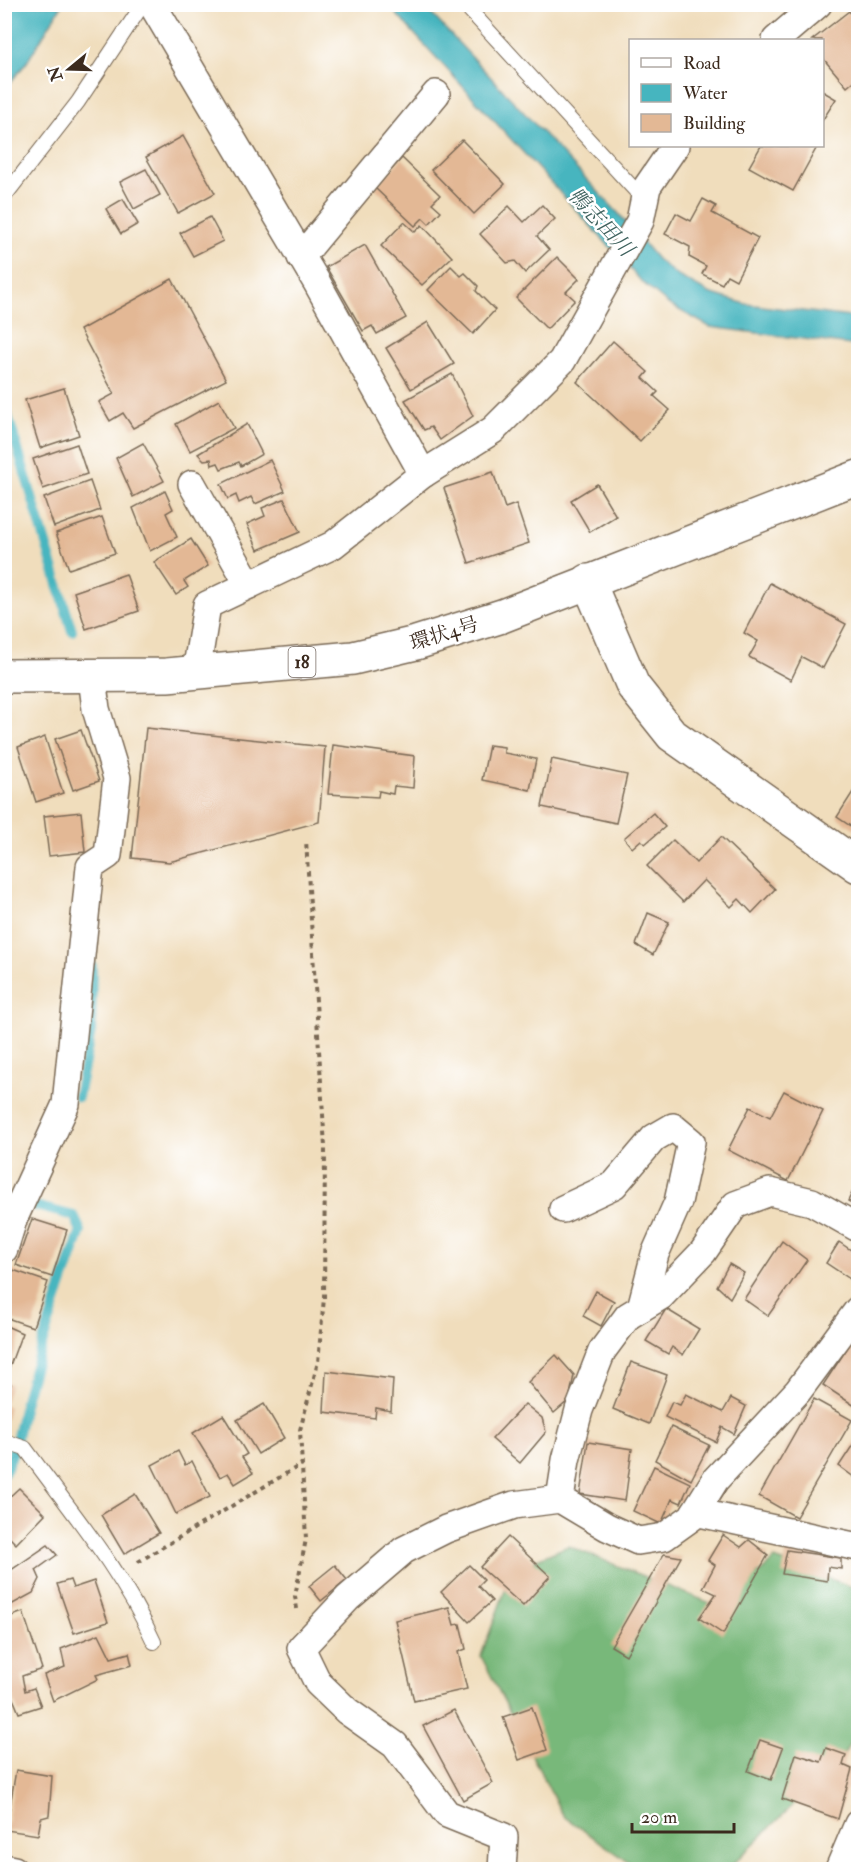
<svg xmlns="http://www.w3.org/2000/svg" width="863" height="1874" viewBox="0 0 863 1874" font-family="'IM FELL Double Pica','Noto Serif JP',serif">
  <style>
    .forest { fill: #78b87a; stroke: #5a714c; stroke-width: 1.5 }
    .water { fill: #46b5bf; stroke: #40706e; stroke-width: 1.5 }
    .lines { fill: none; stroke-linecap: round; stroke-linejoin: round }
    .stream { stroke: #46b5bf; stroke-width: 10 }
    .building { fill: #e3b895 }
    .lane-casing { stroke: #7a6955; stroke-width: 16 }
    .street-casing { stroke: #7a6955; stroke-width: 30 }
    .secondary-casing { stroke: #7a6955; stroke-width: 36 }
    .primary-casing { stroke: #7a6955; stroke-width: 36 }
    .path { stroke: #7a6955; stroke-width: 4; stroke-dasharray: 4.5 4.5; stroke-linecap: butt }
    .lane { stroke: #fff; stroke-width: 14 }
    .street { stroke: #fff; stroke-width: 27 }
    .secondary { stroke: #fff; stroke-width: 33 }
    .primary { stroke: #fff; stroke-width: 33 }
    .labels { text-anchor: middle; stroke-width: 5; stroke-linejoin: round; paint-order: stroke }
    .shield { fill: #fff; stroke: #766a62; stroke-width: 1.5 }
    .shield-label { font-size: 18px; font-weight: bold; fill: #3b2a1e }
    .street-label { font-size: 20px; fill: #3b2a1e; stroke: #fff }
    .water-label { font-size: 21px; font-style: italic; fill: #3f625e; stroke: #fff }
  </style>
  <rect width="100%" height="100%" fill="#fff"/>
  <filter id="ink" filterUnits="userSpaceOnUse"><feTurbulence type="fractalNoise" baseFrequency=".0167" numOctaves="2"/><feDisplacementMap in="SourceGraphic" scale="12" xChannelSelector="R" yChannelSelector="G"/><feConvolveMatrix kernelMatrix="1 2 1 2 8 2 1 2 1" color-interpolation-filters="sRGB"/></filter>
  <filter id="wash" filterUnits="userSpaceOnUse"><feTurbulence type="fractalNoise" baseFrequency=".008" numOctaves="4" result="noise"/><feDisplacementMap in="SourceGraphic" scale="24" xChannelSelector="R" yChannelSelector="G"/><feGaussianBlur stdDeviation="1.35" result="paint"/><feColorMatrix in="noise" values="0 0 0 0 0 0 0 0 0 0 0 0 0 0 0 0 0 1.4 0 .05"/><feComposite in="paint" operator="in"/></filter>
  <g filter="url(#wash)">
    <rect width="100%" height="100%" fill="#f0ddbc"/>
    <!-- forest -->
    <polygon class="forest" points="568,1546 720,1607 775,1559 858,1589 858,1729 843,1756 728,1869 639,1869 563,1816 481,1656 513,1569"/>
    <!-- water -->
    <g class="water">
      <polygon points="5,4 62,5 27,62 5,89"/>
      <polygon points="388,5 423,5 619,214 657,259 676,275 709,293 746,304 858,318 858,346 710,327 668,304 642,282"/>
    </g>
    <g class="lines">
      <!-- stream -->
      <g class="stream">
        <polyline points="4,403 72,631"/>
        <polyline points="78,1097 91,1031 92,966"/>
        <path d="M4,1473C18,1448 19,1420 27,1393C43,1338 62,1284 81,1231L74,1216L28,1204"/>
      </g>
    </g>
    <g id="blocks">
      <!-- building -->
      <g class="building">
        <polygon points="849,11 858,23 858,78 847,87 822,57 822,40 812,40"/>
        <polygon points="822,91 836,99 822,121"/>
        <polygon points="183,136 215,193 178,213 146,157"/>
        <polygon points="462,140 505,184 474,214 431,170"/>
        <polygon points="761,146 814,146 817,147 793,191 749,167"/>
        <polygon points="402,158 440,195 432,203 441,211 429,224 423,218 415,226 375,188"/>
        <polygon points="146,169 160,195 134,209 120,182"/>
        <polygon points="123,199 138,224 121,234 106,209"/>
        <polygon points="703,199 716,206 712,213 758,238 736,280 727,275 722,284 702,274 706,266 689,257 690,247 665,234 676,213 691,221"/>
        <polygon points="542,205 555,219 537,236 549,250 525,273 515,261 507,263 480,234 509,206 524,222"/>
        <polygon points="210,217 223,241 193,256 180,233"/>
        <polygon points="404,222 415,232 422,225 452,257 422,285 381,246"/>
        <polygon points="365,245 406,318 377,334 372,326 363,331 326,267"/>
        <polygon points="557,257 579,279 566,292 575,300 547,329 516,298"/>
        <polygon points="451,266 461,276 465,273 478,286 476,291 495,310 473,334 428,290"/>
        <polygon points="172,279 226,380 133,428 123,413 110,421 99,402 114,394 80,330"/>
        <polygon points="428,322 454,364 411,389 386,348"/>
        <polygon points="613,341 648,372 643,378 658,392 654,396 670,410 640,441 577,382"/>
        <polygon points="452,374 473,416 440,440 431,427 424,430 405,400"/>
        <polygon points="64,388 79,435 40,448 25,400"/>
        <polygon points="219,400 234,428 190,451 176,424"/>
        <polygon points="247,424 262,454 241,466 239,462 221,469 218,463 212,465 211,459 204,460 198,454"/>
        <polygon points="143,443 164,481 133,497 116,458"/>
        <polygon points="77,444 87,474 43,489 33,459"/>
        <polygon points="270,460 285,491 255,504 251,497 239,503 236,495 228,499 221,484"/>
        <polygon points="493,472 505,508 516,504 529,543 469,563 444,488"/>
        <polygon points="90,481 100,510 54,527 44,498"/>
        <polygon points="597,484 616,516 590,532 571,500"/>
        <polygon points="165,491 173,509 166,513 177,537 150,551 133,508"/>
        <polygon points="284,499 300,532 258,550 247,524 265,516 262,508"/>
        <polygon points="102,517 115,553 69,569 56,533"/>
        <polygon points="191,539 208,566 184,581 188,587 176,595 154,562"/>
        <polygon points="126,574 139,611 86,629 74,592"/>
        <polygon points="770,583 846,624 823,668 802,657 791,680 749,657 758,641 744,633"/>
        <polygon points="146,728 325,747 319,822 169,862 132,858"/>
        <polygon points="81,730 99,781 73,790 55,739"/>
        <polygon points="45,737 63,793 36,802 18,747"/>
        <polygon points="333,745 415,756 413,788 394,786 393,794 379,791 378,797 328,794"/>
        <polygon points="489,745 504,747 504,753 536,759 530,790 482,780"/>
        <polygon points="552,759 627,775 616,823 542,807"/>
        <polygon points="858,784 858,831 837,817"/>
        <polygon points="81,812 85,852 49,856 44,816"/>
        <polygon points="653,813 665,827 645,844 641,840 632,848 624,838"/>
        <polygon points="721,837 775,889 752,913 739,899 731,907 704,880 683,902 647,866 673,840 696,863"/>
        <polygon points="648,913 669,922 653,955 636,945"/>
        <polygon points="784,1091 823,1111 788,1181 728,1150 750,1107 770,1117"/>
        <polygon points="858,1181 858,1207 848,1201"/>
        <polygon points="32,1219 67,1230 52,1277 16,1265"/>
        <polygon points="782,1241 807,1260 768,1316 744,1299"/>
        <polygon points="839,1242 858,1255 858,1272 853,1281 826,1263"/>
        <polygon points="729,1264 744,1273 730,1298 717,1286"/>
        <polygon points="10,1269 48,1282 33,1327 4,1317 4,1284"/>
        <polygon points="596,1291 614,1301 601,1326 583,1316"/>
        <polygon points="666,1309 699,1329 683,1355 672,1347 668,1354 646,1341"/>
        <polygon points="4,1325 22,1333 5,1379 4,1379"/>
        <polygon points="852,1341 858,1345 858,1408 823,1385"/>
        <polygon points="556,1355 574,1375 569,1400 554,1413 528,1382"/>
        <polygon points="631,1362 667,1375 649,1424 613,1409"/>
        <polygon points="326,1371 393,1379 391,1411 376,1408 375,1418 324,1412"/>
        <polygon points="4,1382 11,1384 5,1402 4,1402"/>
        <polygon points="686,1394 723,1412 731,1398 746,1406 734,1434 722,1427 716,1442 665,1417 672,1402 680,1405"/>
        <polygon points="814,1399 852,1420 796,1517 759,1496"/>
        <polygon points="4,1404 9,1407 5,1422 4,1422"/>
        <polygon points="264,1404 284,1438 258,1454 237,1420"/>
        <polygon points="525,1404 542,1418 546,1432 520,1463 492,1439"/>
        <polygon points="223,1415 247,1454 242,1457 253,1473 235,1484 228,1473 220,1477 193,1433"/>
        <polygon points="671,1427 709,1445 691,1480 655,1460"/>
        <polygon points="858,1437 858,1480 839,1466"/>
        <polygon points="588,1442 632,1449 625,1501 580,1494"/>
        <polygon points="178,1451 185,1465 192,1461 210,1497 176,1514 152,1465"/>
        <polygon points="654,1466 690,1483 681,1503 672,1499 661,1524 633,1511"/>
        <polygon points="19,1488 45,1514 16,1544 8,1536 4,1539 4,1502"/>
        <polygon points="135,1494 159,1533 124,1554 101,1515"/>
        <polygon points="723,1535 741,1547 749,1540 768,1555 723,1634 699,1618 716,1594 703,1588 715,1565 708,1560"/>
        <polygon points="508,1537 550,1576 523,1606 480,1567"/>
        <polygon points="48,1545 57,1555 36,1570 40,1579 33,1593 9,1606 4,1599 4,1575"/>
        <polygon points="787,1550 841,1558 841,1569 828,1567 827,1581 782,1574"/>
        <polygon points="664,1554 681,1557 626,1655 611,1646"/>
        <polygon points="335,1565 347,1580 321,1601 309,1586"/>
        <polygon points="469,1565 484,1580 478,1586 492,1601 469,1622 441,1592"/>
        <polygon points="70,1580 73,1588 94,1581 108,1622 74,1633 57,1584"/>
        <polygon points="449,1607 454,1625 460,1624 466,1649 458,1652 467,1689 414,1701 395,1620"/>
        <polygon points="23,1612 42,1669 22,1676 25,1691 34,1688 41,1706 19,1713 12,1696 4,1699 4,1619"/>
        <polygon points="99,1634 111,1658 129,1653 132,1665 96,1675 98,1679 53,1701 44,1675 65,1667 61,1649"/>
        <polygon points="532,1707 547,1750 519,1760 503,1717"/>
        <polygon points="454,1710 493,1783 463,1800 423,1726"/>
        <polygon points="760,1740 783,1748 771,1780 748,1771"/>
        <polygon points="826,1748 846,1755 843,1765 852,1769 838,1819 782,1799 796,1754 821,1762"/>
        <polygon points="16,1770 52,1776 49,1816 41,1818 38,1835 6,1830"/>
      </g>
    </g>
  </g>
  <g filter="url(#ink)">
    <use href="#blocks" fill-opacity="0" stroke="#7a6955" stroke-width="1.5"/>
    <g class="lines">
      <!-- lane casing -->
      <g class="lane-casing">
        <g id="lane">
          <polyline points="464,4 645,201"/>
          <polyline points="4,197 78,102 143,4"/>
          <path d="M4,1441L25,1448C70,1510 122,1571 154,1642"/>
        </g>
      </g>
      <!-- street casing -->
      <g class="street-casing">
        <g id="street">
          <polyline points="152,4 316,281 423,474"/>
          <polyline points="776,40 818,4"/>
          <polyline points="301,257 436,94"/>
          <polyline points="192,484 249,585"/>
          <polyline points="196,673 207,605 333,545 423,474 493,430 562,361 640,221 647,187 675,146"/>
          <polyline points="563,1209 614,1185 654,1138 673,1127 691,1142 678,1202 655,1254 641,1308"/>
          <polyline points="4,1249 13,1220 66,1104 90,867 108,855 117,778 96,709 92,677"/>
          <polyline points="560,1499 566,1460 579,1410 602,1351 628,1316 661,1296 703,1252 735,1205 770,1192 812,1202 858,1228"/>
          <polyline points="695,1512 858,1547"/>
          <polyline points="4,1868 14,1870"/>
          <polyline points="839,1869 858,1824"/>
          <polyline points="502,1870 504,1837 447,1814 395,1745 347,1711 318,1683 301,1648 348,1598 404,1550 446,1529 514,1505 560,1499 607,1527 638,1541 664,1537 692,1517 715,1480 798,1391 858,1310"/>
        </g>
      </g>
      <!-- secondary casing -->
      <g class="secondary-casing">
        <polyline id="secondary" points="588,581 633,686 672,735 858,866"/>
      </g>
      <!-- primary casing -->
      <g class="primary-casing">
        <polyline id="primary" points="4,676 167,675 353,658 416,643 502,616 858,477"/>
      </g>
      <!-- path -->
      <g class="path">
        <polyline points="138,1562 302,1464"/>
        <polyline points="297,1609 295,1596 306,1539 300,1430 318,1362 324,1298 325,1147 306,840"/>
      </g>
      <!-- lane -->
      <use href="#lane" class="lane"/>
      <!-- street -->
      <use href="#street" class="street"/>
      <!-- secondary -->
      <use href="#secondary" class="secondary"/>
      <!-- primary -->
      <use href="#primary" class="primary"/>
    </g>
  </g>
  <g class="labels">
    <!-- shield labels -->
    <rect class="shield" x="288.5" y="647" width="27" height="30" rx="4.5"/>
    <g class="shield-label">
      <text x="302" y="668">18</text>
    </g>
    <!-- street labels -->
    <g class="street-label">
      <text transform="translate(444 633) rotate(-17)" y="7">環状4号</text>
    </g>
    <!-- water labels -->
    <g class="water-label">
      <text transform="translate(601 222) rotate(47)" y="7">鴨志田川</text>
    </g>
  </g>
  <!-- margin -->
  <rect width="863" height="1874" fill="none" stroke="#fff" stroke-width="24"/>
  <!-- legend -->
  <rect x="629" y="39" width="195" height="108" fill="#ffffff" stroke="#b1aaa5" stroke-width="1.5"/>
  <rect x="641" y="58" width="30" height="9" fill="#ffffff" stroke="#b1aaa5" stroke-width="1.5"/>
  <text x="683" y="69" font-size="18" fill="#3b2a1e">Road</text>
  <rect x="641" y="84" width="30" height="18" fill="#46b5bf" stroke="#b1aaa5" stroke-width="1.5"/>
  <text x="683" y="99" font-size="18" fill="#3b2a1e">Water</text>
  <rect x="641" y="114" width="30" height="18" fill="#e3b895" stroke="#b1aaa5" stroke-width="1.5"/>
  <text x="683" y="129" font-size="18" fill="#3b2a1e">Building</text>
  <!-- north arrow -->
  <g transform="translate(69 69) rotate(251)" stroke="#ffffff" stroke-width="4.5" paint-order="stroke">
  <path d="M0-4.5L10 22L0 15L-10 22Z" fill="#3b2a1e"/>
  <text y="-9" font-size="16" font-weight="bold" text-anchor="middle" fill="#3b2a1e">N</text>
  </g>
  <!-- scale -->
  <path d="M632 1823v9h102v-9" fill="none" stroke="#3b2a1e" stroke-width="3"/>
  <text x="641" y="1823" font-size="18" fill="#3b2a1e" stroke="#ffffff" stroke-width="4.5" paint-order="stroke">20 m</text>
</svg>
